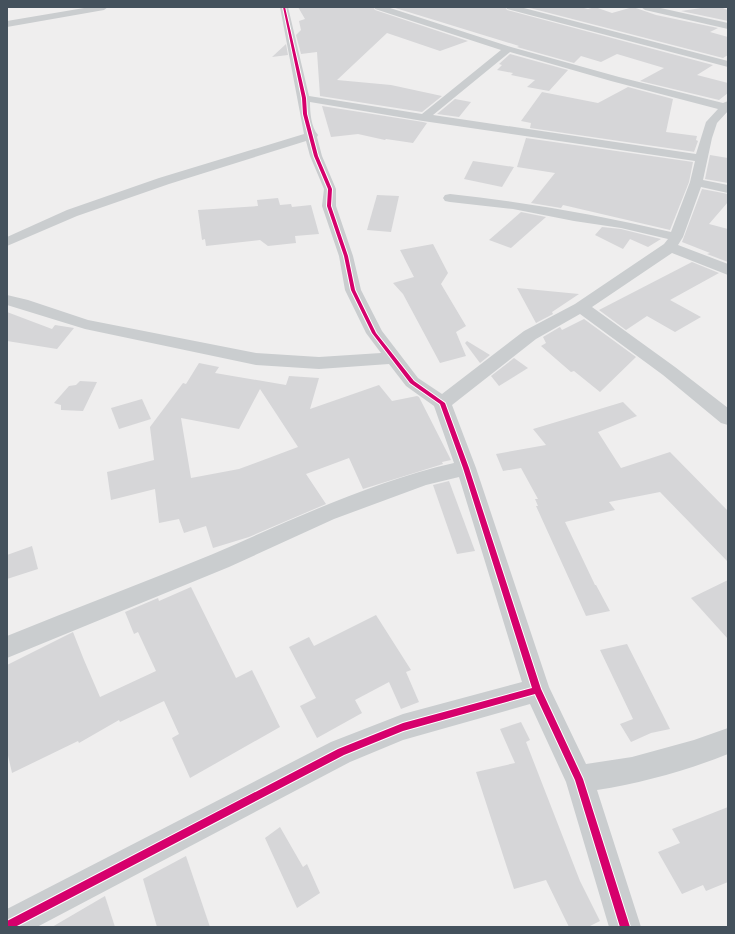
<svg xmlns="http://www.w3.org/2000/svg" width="735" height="934" viewBox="0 0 735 934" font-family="'Public Sans',sans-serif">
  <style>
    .building { fill: #d6d6d8; fill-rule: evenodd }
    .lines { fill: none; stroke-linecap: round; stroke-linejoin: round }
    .minor { fill: #cacdcf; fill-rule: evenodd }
    .cycleway-casing { stroke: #fff; stroke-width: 2 }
    .cycleway { fill: #d6006c; fill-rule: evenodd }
  </style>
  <rect width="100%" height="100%" fill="#efeeee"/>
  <!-- building -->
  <g class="building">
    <polygon points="298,7 373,7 375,10 468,41 440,51 387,33 337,80 391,85 442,96 422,112 320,96 317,52 301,54 296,35 301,30 299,21 305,19"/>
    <polygon points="392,7 505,7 507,10 713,65 697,75 728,83 728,93 719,100 640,81 664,68 617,54 601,62 581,56 574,63 517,47 519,46"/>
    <polygon points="526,7 580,7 588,9 595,7 612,13 633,7 656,15 718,28 710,32 728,37 728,55 723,58"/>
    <polygon points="708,7 720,7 728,10 728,21 681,11"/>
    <polygon points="286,44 288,55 272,57"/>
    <polygon points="510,54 568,70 549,91 527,87 535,80 511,75 513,73 497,70 502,65 499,64"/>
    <polygon points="628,87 673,99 666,132 697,136 696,140 698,141 694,152 695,152 530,128 531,123 521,121 542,92 598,103"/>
    <polygon points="455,99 471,102 459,117 437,114"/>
    <polygon points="322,106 423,122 427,123 413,143 386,139 385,140 358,134 331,137"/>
    <polygon points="526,138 693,162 689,182 670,230 563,205 561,208 531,203 555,173 517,167"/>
    <polygon points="710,155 728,158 728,183 705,179"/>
    <polygon points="473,161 514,167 502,187 464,179"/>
    <polygon points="702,189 728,194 728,202 709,224 728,229 728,262 707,254 710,253 682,242"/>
    <polygon points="377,195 399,196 391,232 367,230"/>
    <polygon points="278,198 280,205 291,204 292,207 311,205 319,234 295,236 296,243 268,246 260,240 206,246 205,239 202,240 198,210 258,206 257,200"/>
    <polygon points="521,212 546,217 511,248 489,240"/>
    <polygon points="602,227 621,229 661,239 648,247 630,239 623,249 595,235"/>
    <polygon points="433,244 448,273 441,284 466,326 456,332 466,356 440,363 403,294 393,283 414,277 400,250"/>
    <polygon points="692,262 719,273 670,300 701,317 675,332 647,316 626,330 599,310"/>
    <polygon points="517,288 579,294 552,312 553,314 536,323"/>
    <polygon points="7,312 52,329 55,325 74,328 57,349 7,341"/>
    <polygon points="584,319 636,357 600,392 574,371 571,372 541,346 546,343 543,337 560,327 562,330"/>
    <polygon points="467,341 490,355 480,363 465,343"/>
    <polygon points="514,358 528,368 499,386 491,376"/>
    <path d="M199,363L219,367L215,373L286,385L289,376L319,378L310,409L379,385L392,401L417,396L419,397L451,460L442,462L443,464L363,489L349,458L306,474L326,504L249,537L213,548L206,526L184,533L179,519L159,523L155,489L111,500L107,472L154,460L150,427L183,383L186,384ZM260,389L298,447L239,469L191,478L181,418L239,429Z"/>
    <polygon points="80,381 97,382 83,411 61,410 61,405 54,403 69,386 76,385"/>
    <polygon points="142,399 151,419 119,429 111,408"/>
    <polygon points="623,402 637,416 598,432 621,468 670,452 728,511 728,562 660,492 609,502 615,510 565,522 595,585 596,585 610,611 586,616 536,506 538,506 535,499 538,499 521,468 503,471 496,454 546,445 533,429"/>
    <polygon points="449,481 475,551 457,554 433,485"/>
    <polygon points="32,546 38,569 7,579 7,555"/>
    <polygon points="728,580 728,639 691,598"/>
    <polygon points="191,587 236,678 252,670 280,727 190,778 172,738 179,734 164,701 120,722 119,720 79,743 78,741 12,773 7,751 7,665 73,632 84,660 100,697 156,671 138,632 134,634 125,612 158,598 159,601"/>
    <polygon points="376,615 411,670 406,672 419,702 401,709 389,682 355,700 362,713 317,738 300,706 316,698 289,647 309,637 314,646"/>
    <polygon points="627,644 670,729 651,733 631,742 620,724 633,719 600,650"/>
    <polygon points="521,722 530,740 526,742 580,881 600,921 588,927 569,927 546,880 514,889 476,772 515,763 500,729"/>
    <polygon points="728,807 728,882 706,891 703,885 682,894 658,852 680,843 672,829"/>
    <polygon points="280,827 303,867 307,864 320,893 297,908 265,838"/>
    <polygon points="186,856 210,927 157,927 143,879"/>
    <polygon points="105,896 115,927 52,927"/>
  </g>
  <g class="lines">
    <!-- minor -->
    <g class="minor">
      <polygon points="90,7 108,7 104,10 7,27 7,21"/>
      <path d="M280,7H288L309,96L422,114L501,50L375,9L374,7H387L511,47L619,77L723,103L728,101V111L717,123L712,138L703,180L728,185V193L701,187L683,237L678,245L728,264V275L672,253L592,307L675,367L728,408V425L721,423L663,375L580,314L536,339L452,405L476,468L549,687L586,764L632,757L694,740L728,728V754C685,771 642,783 597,790L641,927H609L566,782L530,704L403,740L350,762L37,927H7V909L331,742L403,714L522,682L459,477L426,485L334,519L229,567L7,658V636C76,608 145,582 213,554C292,520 370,482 454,463L434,406L406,386L389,364L319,369L256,365L85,329L7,305V295L28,300L88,320L256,353L319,357L381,353L366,333L345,290L339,256L322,206L324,189L310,156L306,141L169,184L77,216L7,246V237L67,210L159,178L304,134ZM510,52L611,81L718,109L706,122L696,154L433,115ZM310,102L423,121L695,161L690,182L671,232C598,215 524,202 450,194L445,195L443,198L445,201L450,202L513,209L574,221L621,228L668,239L664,244L575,304L524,331L442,394L418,378L382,331L361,290L353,256L336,206V189L322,156L317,137L318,135C311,127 310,112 310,102Z"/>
      <polygon points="506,7 520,7 728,61 728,67 507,9"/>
      <polygon points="641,7 656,7 728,23 728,29 645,10"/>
    </g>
    <!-- cycleway casing -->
    <g class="cycleway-casing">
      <polygon id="cycleway" points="283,7 285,7 306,98 307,114 318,156 332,189 331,206 348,256 355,290 376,333 414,381 445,403 469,468 541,689 583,779 630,927 620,927 575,780 535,694 403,731 344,755 15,927 7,927 7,921 338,749 403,723 532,688 463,468 440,404 410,383 372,333 351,290 344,256 327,206 328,189 314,156 303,114 302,98"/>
    </g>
    <!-- cycleway -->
    <use href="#cycleway" class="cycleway"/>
  </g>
  <!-- border -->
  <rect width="735" height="934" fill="none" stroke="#44515c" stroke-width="16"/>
</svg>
